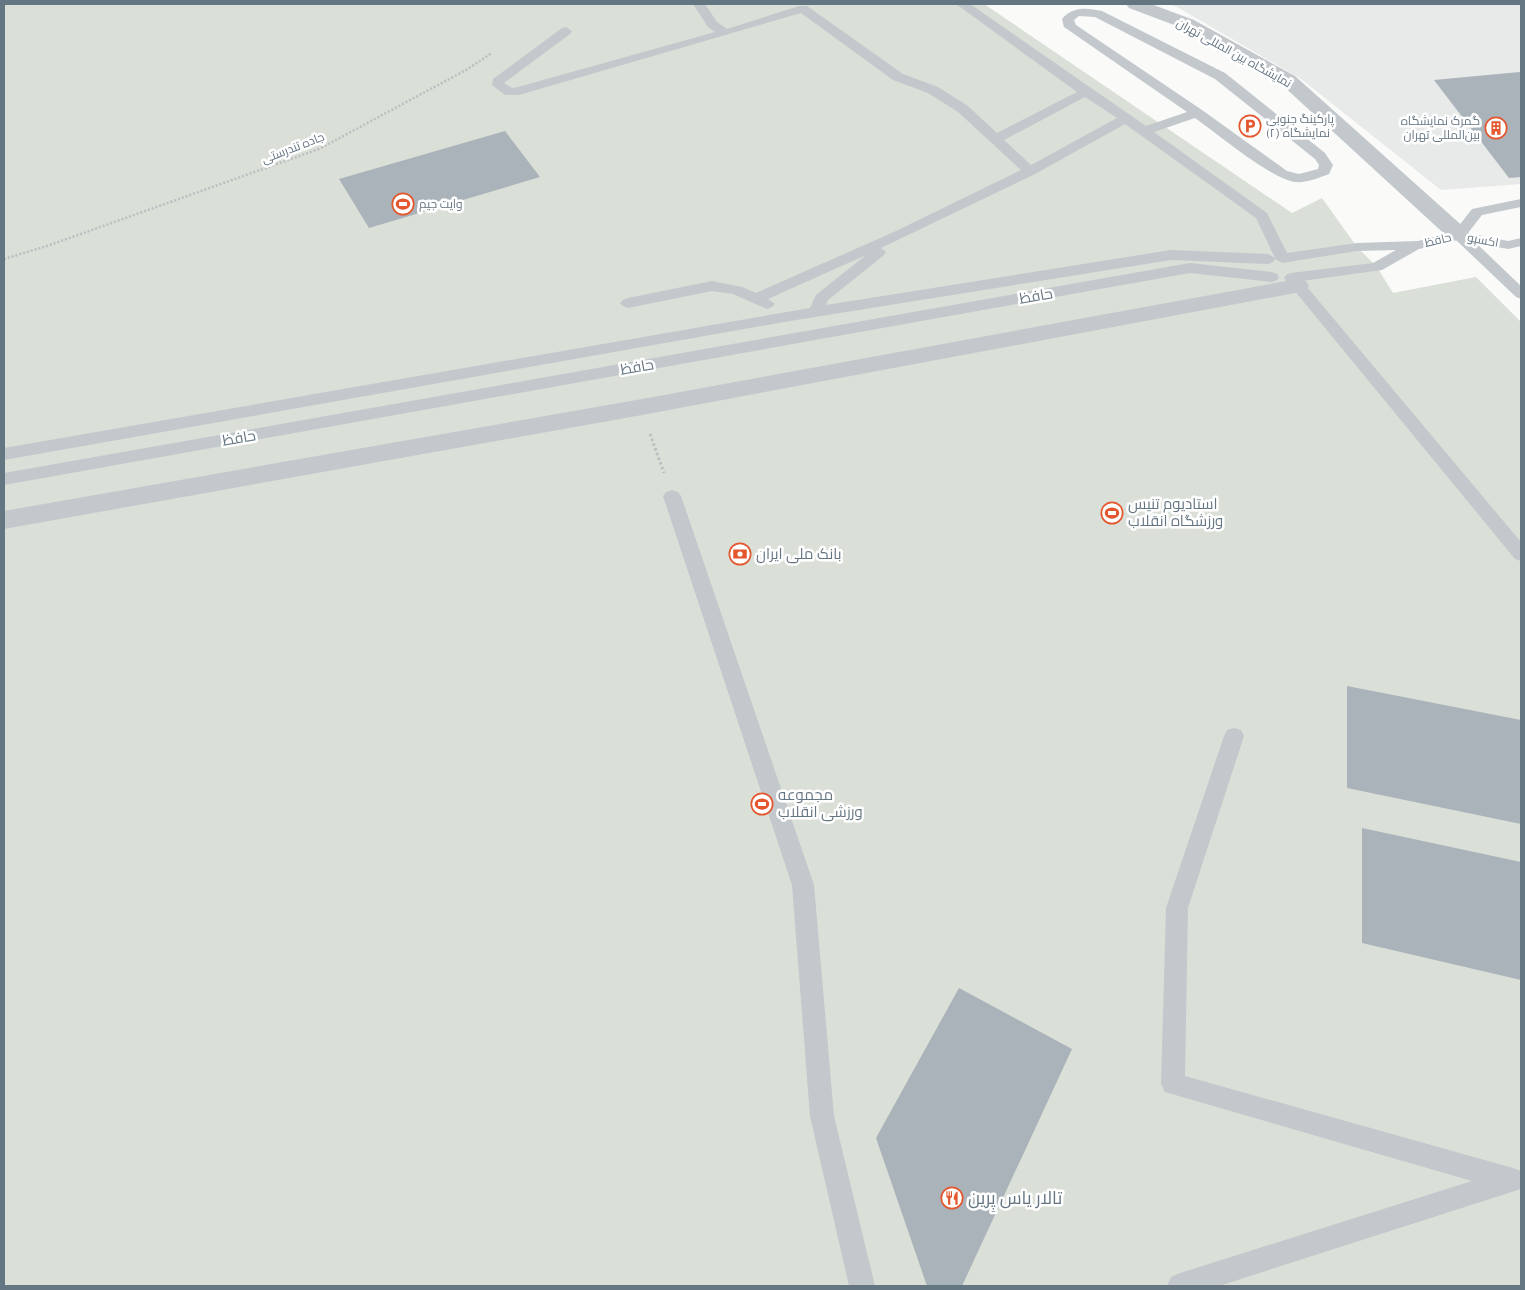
<svg xmlns="http://www.w3.org/2000/svg" width="1525" height="1290" viewBox="0 0 1525 1290" font-family="Ubuntu,Cairo,sans-serif">
  <style>
    .built { fill: #e8e9e9 }
    .green { fill: #dadfd7 }
    .building { fill: #aab3b9 }
    .lines { fill: none; stroke-linecap: round; stroke-linejoin: round }
    .path-far1 { stroke: #bbbfc2; stroke-width: 2.5; stroke-dasharray: 2 2; stroke-linecap: butt }
    .path { stroke: #bbbfc2; stroke-width: 3; stroke-dasharray: 2.5 2.5; stroke-linecap: butt }
    .service { fill: #c3c8cc; fill-rule: evenodd }
    .pedestrian { fill: #c3c8cc; fill-rule: evenodd }
    .minor { fill: #c3c8cc; fill-rule: evenodd }
    .labels { text-anchor: middle; stroke-width: 5; stroke-linejoin: round; paint-order: stroke }
    .far-street-label { font-size: 12px; fill: #657683; stroke: #fff }
    .far-poi-label { font-size: 12px; fill: #657683; stroke: #fff; text-anchor: start }
    .street-label { font-size: 15px; fill: #657683; stroke: #fff }
    .poi-label { font-size: 15px; fill: #657683; stroke: #fff; text-anchor: start }
    .near-poi-label { font-size: 18px; fill: #657683; stroke: #fff; text-anchor: start }
  </style>
  <rect width="100%" height="100%" fill="#fafaf8"/>
  <!-- built -->
  <polygon class="built" points="1169,4 1521,4 1521,184 1441,190 1301,79 1177,7"/>
  <!-- green -->
  <polygon class="green" points="4,4 984,4 1292,213 1322,198 1357,247 1377,267 1393,293 1476,277 1521,322 1521,1286 4,1286"/>
  <!-- building -->
  <g class="building">
    <polygon points="1520,72 1521,177 1509,178 1434,80"/>
    <polygon points="505,131 540,177 369,228 339,179"/>
    <polygon points="1347,686 1521,720 1521,824 1347,788"/>
    <polygon points="1362,828 1521,862 1521,980 1362,943"/>
    <polygon points="959,988 1072,1049 962,1286 927,1286 876,1138"/>
  </g>
  <g class="lines">
    <!-- path-far1 -->
    <polyline class="path-far1" points="4,259 47,246 319,149 466,70 492,53"/>
    <!-- path -->
    <polyline class="path" points="650,434 664,473"/>
    <!-- service -->
    <g class="service">
      <path d="M693,4H705L717,22L727,29L799,6H807L903,74L938,87L968,106L997,133L1077,92L956,4H970L1146,126L1187,112L1064,27L1062,19C1073,6 1087,8 1102,11L1225,73L1325,153L1333,165L1329,174C1318,178 1307,183 1295,182C1271,179 1218,134 1195,118L1154,132L1267,213L1287,253L1357,243L1418,241L1454,232L1472,209L1521,199V207L1482,215L1468,233L1508,241L1521,238V246L1508,249L1476,243L1521,286V299L1516,297L1456,240L1419,249L1382,270L1302,281L1521,542V561L1515,559L1284,278L1286,275L1291,273L1373,263L1396,250L1357,251L1282,263L1275,259L1273,262L1268,264L1171,260L790,321L4,460V448L810,308L816,295L866,255L768,299L775,304L772,307L767,309L733,294L712,291L628,308L623,306L620,303L623,300L628,298L712,281L742,287L756,293L896,231L1021,170L958,112L928,93L893,80L801,13L519,95H505L492,85L493,79L562,28L566,27L572,31L570,34L504,83L512,88L518,87L715,32L708,27ZM1079,16L1095,17L1215,79L1315,159L1319,165L1318,169L1299,174L1287,171L1202,110L1076,25L1074,20ZM1085,97L1117,118L1031,165L1004,140ZM1125,124L1256,218L1275,258L1268,254L1171,250L826,305L828,300L884,255L886,252L881,248L1035,174Z"/>
      <polygon points="1190,263 1272,272 1277,274 1279,277 1277,280 1272,282 1190,273 4,485 4,473"/>
      <polygon points="672,490 678,492 681,496 814,885 834,1116 875,1286 849,1286 810,1116 792,885 663,496 666,492"/>
      <polygon points="1234,728 1241,730 1244,736 1188,908 1185,1076 1513,1168 1521,1171 1521,1189 1219,1286 1167,1286 1171,1277 1180,1273 1472,1181 1165,1092 1161,1084 1166,908 1224,736 1227,730"/>
    </g>
    <!-- pedestrian -->
    <polygon class="pedestrian" points="1298,279 1306,281 1309,286 1306,291 642,415 4,529 4,511 642,399"/>
    <!-- minor -->
    <polygon class="minor" points="1126,4 1151,4 1194,20 1295,76 1467,230 1470,235 1467,240 1459,241 1451,240 1281,84 1182,28 1129,8"/>
  </g>
  <!-- icons -->
  <defs>
    <g id="parking-ring" transform="scale(1.125)"><circle r="9.5" fill="#fff" stroke="#e4572e" stroke-width="1.5"/><path d="M-3.5-5.5H1a3.5 3.5 0 0 1 0 7H-1V5.5H-3.5ZM-1-3.4V-.6H.8a1.4 1.4 0 0 0 0-2.8Z" fill="#e4572e"/></g>
    <g id="building-ring" transform="scale(1.125)"><circle r="9.5" fill="#fff" stroke="#e4572e" stroke-width="1.5"/><path d="M-4-6H4V6H1V3H-1V6H-4ZM-2.5-4.3h1.7v1.8h-1.7ZM.8-4.3h1.7v1.8H.8ZM-2.5-1h1.7V.8h-1.7ZM.8-1h1.7V.8H.8Z" fill="#e4572e"/></g>
    <g id="stadium-ring" transform="scale(1.125)"><circle r="9.5" fill="#fff" stroke="#e4572e" stroke-width="1.5"/><path d="M0-5a6.5 5 0 1 0 0 10a6.5 5 0 1 0 0-10ZM-3.5-1.8h7v3.6h-7Z" fill="#e4572e"/></g>
    <g id="bank-ring" transform="scale(1.125)"><circle r="9.5" fill="#fff" stroke="#e4572e" stroke-width="1.5"/><path d="M-6-4H6V4H-6ZM0-2.3a2.3 2.3 0 1 0 0 4.6a2.3 2.3 0 1 0 0-4.6Z" fill="#e4572e"/></g>
    <g id="restaurant-ring" transform="scale(1.125)"><circle r="9.5" fill="#fff" stroke="#e4572e" stroke-width="1.5"/><path d="M-5-6h1v4h1v-4h1v4h1v-4h1v5L-1.5 .5V6h-2V.5L-5-1ZM5-6V6H3V1.5H1.5Q1.5-4 5-6Z" fill="#e4572e"/></g>
  </defs>
  <g fill-rule="evenodd">
    <use href="#parking-ring" x="1250" y="126"/>
    <use href="#building-ring" x="1496" y="128"/>
    <use href="#stadium-ring" x="403" y="204"/>
    <use href="#stadium-ring" x="1112" y="513"/>
    <use href="#bank-ring" x="740" y="554"/>
    <use href="#stadium-ring" x="762" y="804"/>
    <use href="#restaurant-ring" x="952" y="1198"/>
  </g>
  <g class="labels">
    <!-- far-street labels -->
    <g class="far-street-label">
      <text transform="translate(1234 53) rotate(29)" y="4">نمایشگاه بین المللی تهران</text>
      <text transform="translate(293 148) rotate(-21)" y="4">جاده تندرستی</text>
      <text transform="translate(1438 240) rotate(-13)" y="4">حافظ</text>
      <text transform="translate(1483 240) rotate(11)" y="4">اکسپو</text>
    </g>
    <!-- far-poi labels -->
    <g class="far-poi-label">
      <text x="1266" y="123">پارکینگ جنوبی<tspan x="1266" dy="14">نمایشگاه (۲)</tspan></text>
      <text x="1480" y="125" text-anchor="end">گمرک نمایشگاه<tspan x="1480" dy="14">بین‌المللی تهران</tspan></text>
      <text x="419" y="208">وایت جیم</text>
    </g>
    <!-- street labels -->
    <g class="street-label">
      <text transform="translate(1036 296) rotate(-10)" y="5">حافظ</text>
      <text transform="translate(637 367) rotate(-10)" y="5">حافظ</text>
      <text transform="translate(239 438) rotate(-10)" y="5">حافظ</text>
    </g>
    <!-- poi labels -->
    <g class="poi-label">
      <text x="1128" y="509">استادیوم تنیس<tspan x="1128" dy="17">ورزشگاه انقلاب</tspan></text>
      <text x="756" y="559">بانک ملی ایران</text>
      <text x="778" y="800">مجموعه<tspan x="778" dy="17">ورزشی انقلاب</tspan></text>
    </g>
    <!-- near-poi labels -->
    <g class="near-poi-label">
      <text x="968" y="1204">تالار یاس پِرین</text>
    </g>
  </g>
  <!-- border -->
  <rect width="1525" height="1290" fill="none" stroke="#657683" stroke-width="10"/>
</svg>
